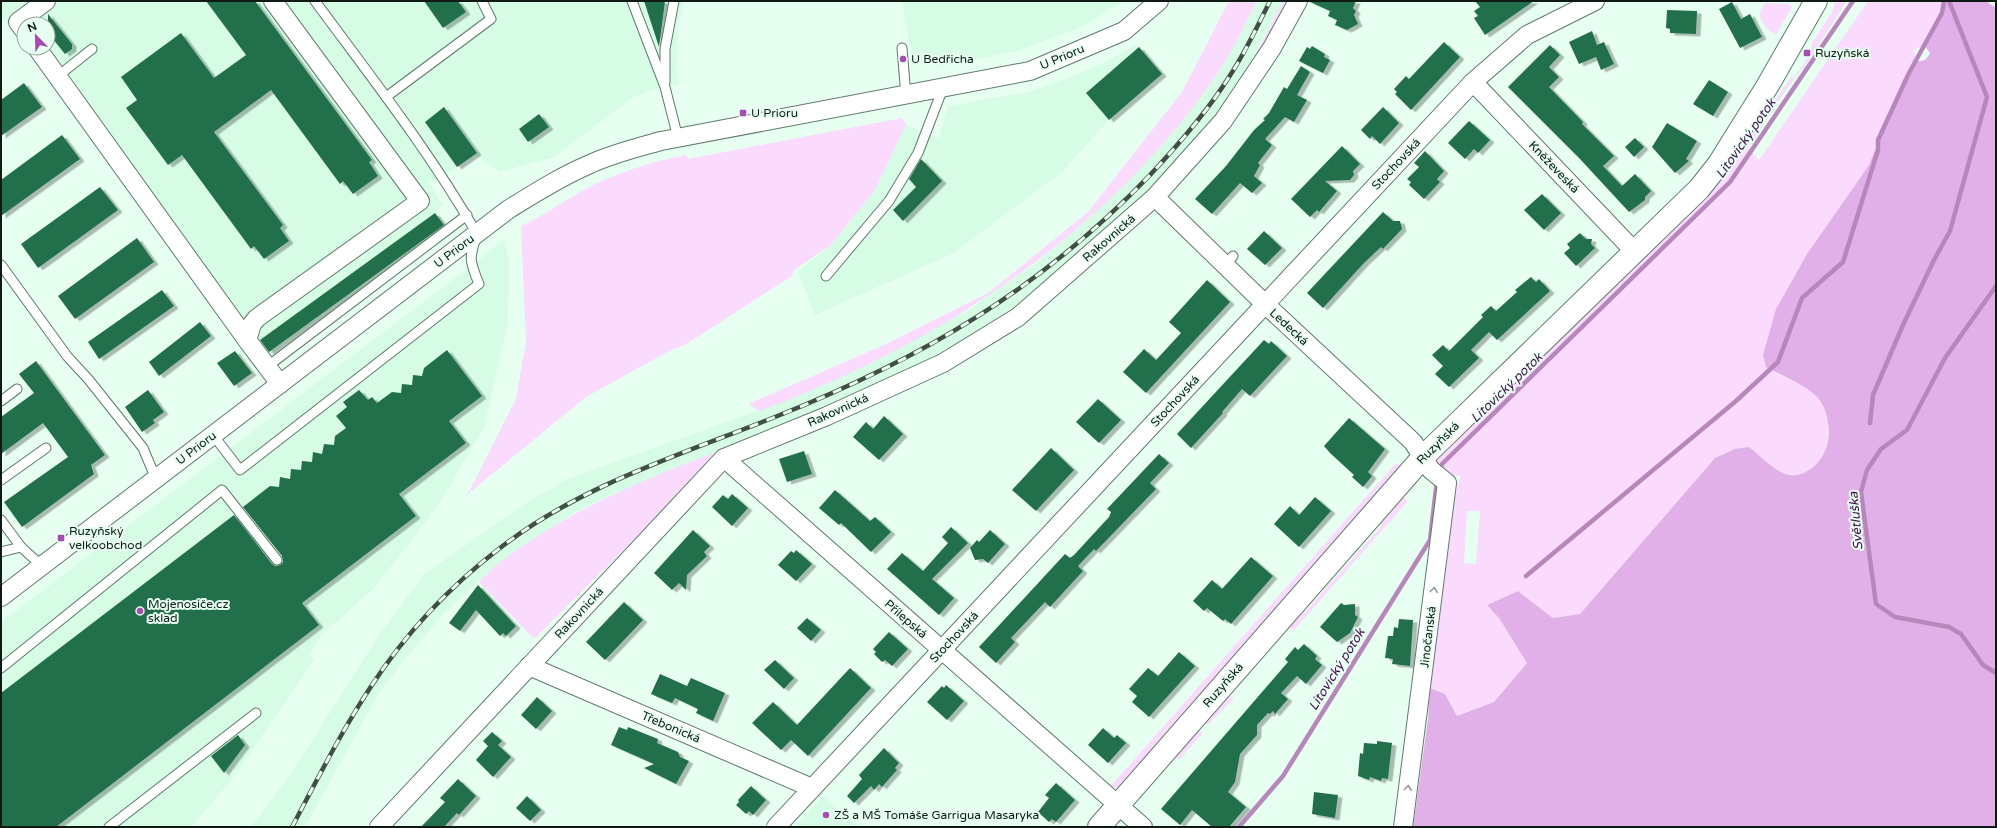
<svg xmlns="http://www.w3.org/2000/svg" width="1997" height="828" viewBox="0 0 1997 828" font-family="'Varela Round',sans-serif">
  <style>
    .built { fill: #d7fce6; fill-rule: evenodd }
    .green { fill: #fadbfd; fill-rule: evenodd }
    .forest { fill: #e2b0e8 }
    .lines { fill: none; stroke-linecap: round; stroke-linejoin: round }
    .stream { stroke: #b787bc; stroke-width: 4.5 }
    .building { fill: #246f4c; filter: url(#shadow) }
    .lane-casing { stroke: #5f7a6a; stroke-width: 11 }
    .street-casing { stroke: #5f7a6a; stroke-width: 20 }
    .secondary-casing { stroke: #5f7a6a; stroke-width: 24 }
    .lane { stroke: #fff; stroke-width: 9 }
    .street { stroke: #fff; stroke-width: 18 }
    .secondary { stroke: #fff; stroke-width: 22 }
    .rail-casing { stroke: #404e46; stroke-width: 4.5 }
    .rail { stroke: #e7fff1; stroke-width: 3; stroke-dasharray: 9; stroke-linecap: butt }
    .oneway { stroke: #939895 }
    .poi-dot { fill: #a84ab4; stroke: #e7fff1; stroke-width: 1.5 }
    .labels { text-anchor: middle; stroke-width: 4; stroke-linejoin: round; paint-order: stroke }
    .poi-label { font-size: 12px; fill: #0f1a14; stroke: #e7fff1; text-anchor: start }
    .street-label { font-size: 12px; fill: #0f1a14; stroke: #e7fff1 }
    .water-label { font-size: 13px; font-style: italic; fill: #480c50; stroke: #e7fff1 }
  </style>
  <defs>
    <filter id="shadow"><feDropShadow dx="4.5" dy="2.5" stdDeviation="0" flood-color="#0004"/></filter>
  </defs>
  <rect width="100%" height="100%" fill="#e7fff1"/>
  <!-- built -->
  <g class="built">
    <path d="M1,1H684L678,28L677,72L679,84L646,92L632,98L554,157L500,172L476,155L457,168L429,183L443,205L435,211L447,227L263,359L251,362L1,16ZM24,24H48V48H24Z"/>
    <polygon points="902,1 1123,1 1084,26 1017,51 944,66 923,64 912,58"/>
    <polygon points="1257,1 1283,1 1239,83 1214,118 1139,202 1052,280 979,331 885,382 780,428 615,493 579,510 522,546 495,566 445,612 401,664 378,695 305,827 251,827 292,772 379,635 424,574 529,501 567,479 771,406 875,361 967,311 1003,286 1038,262 1082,224 1239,37"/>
    <polygon points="1136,44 1162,74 1109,120 1062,172 952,254 815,315 798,271 831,245 875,190 906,125 939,138 948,106 1028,92 1071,77 1110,60"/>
    <polygon points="504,239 509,260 508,322 484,428 442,499 415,536 373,589 322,635 309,654 314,660 231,781 191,827 1,827 1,622 471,266"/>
    <polygon points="824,796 851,820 859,827 795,827"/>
  </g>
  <!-- green -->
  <g class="green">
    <path d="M1229,1H1257C1245,24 1234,49 1219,71C1196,106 1169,138 1140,169C1032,281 905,356 760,411L748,404L884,345L988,293L1088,212L1182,92Z"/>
    <path d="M1283,1H1286L1269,38L1239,88L1210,128L1153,194L1050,286L1014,313L943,356L897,378L720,454L534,639L479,582C495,564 515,551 535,538C609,489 694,461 777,429C873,391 967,344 1050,281C1089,252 1126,217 1159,181C1188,151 1217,118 1239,82C1256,56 1269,28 1283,1Z"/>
    <path d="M1835,1H1847L1807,63L1786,90L1748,148L1759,160L1868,1H1944L1942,13L1924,45L1914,50L1916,60L1885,125L1869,165L1807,254L1776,309L1780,375C1798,381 1823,395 1828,415C1829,420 1828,443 1826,448C1821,462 1805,478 1789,475C1774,471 1761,456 1749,447L1715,458L1580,614L1553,618L1518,591L1487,605L1499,618L1527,663L1494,702L1457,716L1445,694L1430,688L1447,545L1456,491L1461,475L1451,477L1437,467L1435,459L1742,144L1745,145L1791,77L1794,78L1810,54L1812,43L1832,12ZM1467,511H1480L1476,564L1464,563Z"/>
    <path d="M1765,3L1789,4L1792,7L1776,35C1767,30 1762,24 1759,14Z"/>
    <path d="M902,118L906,125L875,190L831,245L794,270L792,276L685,345L671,350L586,397L463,498L470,490L516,399L526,342L521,226C543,216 562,202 582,191C615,173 650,162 686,155L688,159Z"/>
    <polygon points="1396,463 1402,467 1121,786 1118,788 1110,787"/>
    <polygon points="1403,497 1408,501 1293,631 1288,626 1302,611 1305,612 1383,524 1380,522"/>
    <polygon points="1230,696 1234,698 1208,725 1205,722"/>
    <polygon points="1199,730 1203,733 1179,760 1175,757"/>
  </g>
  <!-- forest -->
  <path class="forest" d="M1944,1H1986L1996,8V827H1413L1428,719L1430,688L1445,694L1457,716L1494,702L1527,663L1499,618L1487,605L1518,591L1553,618L1580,614L1715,458L1735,449L1749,447C1761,456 1775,472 1789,475C1805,478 1822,462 1826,448C1832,433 1828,407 1816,396C1802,383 1783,376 1766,367L1763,355L1776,309L1807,254L1869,165L1885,125L1916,60C1923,63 1927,59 1930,53L1924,45L1942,13Z"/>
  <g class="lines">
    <!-- stream -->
    <g class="stream">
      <polyline points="1996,286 1945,358 1907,430 1881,449 1867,470 1861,492 1876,604 1895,617 1949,627 1961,634 1983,665 1996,673"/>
      <polyline points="1870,423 1873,395 1903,325 1934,260 1950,231 1987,97 1949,1"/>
      <polyline points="1440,471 1442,464 1730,182 1853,1"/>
      <polyline points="1526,576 1736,401 1778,362 1802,298 1843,262 1878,150 1878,140 1909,73 1942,13 1944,1"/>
      <polyline points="1239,827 1283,776 1430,540 1437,480"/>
    </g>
  </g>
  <!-- building -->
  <g class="building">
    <polygon points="206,1 255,1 372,160 369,162 378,176 353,194 343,181 340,184 271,90 214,132 283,225 280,228 289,241 264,259 254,246 251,249 182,155 168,165 126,108 137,100 121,77 181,33 214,78 246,55"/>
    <polygon points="424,1 458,1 466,12 443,28"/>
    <polygon points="644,1 665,1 659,47"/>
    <polygon points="1308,1 1356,1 1353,8 1356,11 1354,15 1358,24 1347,30 1335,25 1337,20 1328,16 1330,11"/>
    <polygon points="1475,1 1534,1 1485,35 1474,18 1478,16 1474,11 1480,7"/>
    <polygon points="1732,2 1741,19 1750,14 1762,37 1740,48 1719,9"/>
    <polygon points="1667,10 1697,11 1696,34 1670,33 1670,29 1666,28"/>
    <polygon points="48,14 72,44 72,49 65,54 48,33"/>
    <polygon points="1592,31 1597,45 1604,42 1614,64 1601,70 1596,57 1579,64 1569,42"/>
    <polygon points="1444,42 1460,57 1411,110 1395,94 1397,92 1394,89 1406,76 1409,79"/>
    <polygon points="1550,45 1560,55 1549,67 1559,77 1549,87 1583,122 1582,124 1614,156 1603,166 1622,186 1635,174 1651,191 1645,197 1645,200 1629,212 1580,159 1508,87"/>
    <polygon points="1312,46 1325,54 1324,57 1330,60 1323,73 1299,61 1307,47 1310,49"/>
    <polygon points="1139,47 1162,74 1109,120 1086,93"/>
    <polygon points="1301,66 1310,72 1297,95 1307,100 1294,122 1285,117 1265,139 1272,145 1258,163 1260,165 1254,176 1262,183 1252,193 1240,183 1212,214 1195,199 1226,166 1254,130 1265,120 1263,119 1269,113 1284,87 1287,89"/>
    <polygon points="1709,80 1728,92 1713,116 1693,104"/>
    <polygon points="24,83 42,107 1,136 1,100"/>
    <polygon points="444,107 477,153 457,167 425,122"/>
    <polygon points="1383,107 1399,123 1380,144 1372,136 1370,139 1361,130"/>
    <polygon points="539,114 549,127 528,142 519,129"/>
    <polygon points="1469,121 1490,140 1478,153 1474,149 1465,159 1448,143"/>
    <polygon points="1667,123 1697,141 1686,159 1689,161 1675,173 1652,147"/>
    <polygon points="62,135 80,159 1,216 1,180"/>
    <polygon points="1635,138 1644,147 1634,157 1625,147"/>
    <polygon points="1342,146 1360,164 1353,171 1354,175 1350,180 1325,181 1337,191 1319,212 1317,210 1310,217 1291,199"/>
    <polygon points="1425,151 1444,171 1437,179 1440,182 1424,199 1409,185 1411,182 1407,179 1419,167 1414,163"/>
    <polygon points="921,159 942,181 903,221 893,210 916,187 909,179"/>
    <polygon points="100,187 118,210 38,268 21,244"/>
    <polygon points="1542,194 1561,213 1544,230 1524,210"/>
    <polygon points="1383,212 1393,221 1400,221 1402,229 1383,249 1381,247 1364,263 1323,308 1307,293"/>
    <polygon points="435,213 444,225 269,352 260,340"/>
    <polygon points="1264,231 1282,248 1265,265 1247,249"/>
    <polygon points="1580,233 1586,239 1592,239 1591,244 1595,248 1576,266 1564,253 1570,248 1567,244"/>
    <polygon points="137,238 154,262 75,319 58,296"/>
    <polygon points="1531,277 1536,282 1539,279 1550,291 1497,340 1489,332 1471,350 1479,358 1449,387 1435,374 1443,366 1432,355 1443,345 1449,351 1483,317 1481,315 1491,306 1496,311 1517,292 1515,290"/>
    <polygon points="1207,280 1230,302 1146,393 1123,372 1144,349 1156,360 1181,333 1169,322"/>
    <polygon points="162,290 174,306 99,359 88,342"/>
    <polygon points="200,322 211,336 159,376 149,362"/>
    <polygon points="1264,340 1269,344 1271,341 1287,356 1250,396 1242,389 1222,412 1223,413 1191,448 1177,434"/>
    <polygon points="447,350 482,396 449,421 466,443 399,494 416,516 302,603 319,625 56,827 1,827 1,693 234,515 272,564 275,566 280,565 283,562 282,556 243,507 270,486 279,487 280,477 290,479 291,469 301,470 302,461 312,462 313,452 322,454 324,444 334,445 335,436 346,428 336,416 347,407 343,402 359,390 368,400 372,397 377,403 392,392 401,393 402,384 412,385 413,375 422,376 424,368"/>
    <polygon points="235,351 252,373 234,386 217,363"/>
    <polygon points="36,361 105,455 91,465 94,474 22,527 4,502 68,457 43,423 1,454 1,417 34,393 19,374"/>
    <polygon points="148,390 164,412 153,420 155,423 142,432 125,407"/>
    <polygon points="1098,399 1121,420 1099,443 1076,422"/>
    <polygon points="884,416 903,434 879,460 853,437 866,422 873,429"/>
    <polygon points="1349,418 1385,449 1368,472 1372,476 1363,487 1352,477 1354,475 1330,453 1324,446"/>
    <polygon points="1051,448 1074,470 1036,511 1012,490"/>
    <polygon points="804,451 812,474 787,482 779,459"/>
    <polygon points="1159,454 1169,463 1150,483 1156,489 1096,551 1094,549 1078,566 1083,571 1050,607 1045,602 1011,638 1015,642 996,663 979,647 1065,554 1070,558 1074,555 1109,517 1111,512 1107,509"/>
    <polygon points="835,490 870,521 875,517 891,532 871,552 841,523 839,525 819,508"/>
    <polygon points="732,494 748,508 732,526 712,507 723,495 728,499"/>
    <polygon points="1315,497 1331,511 1299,547 1274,524 1290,506 1299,515"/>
    <polygon points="951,527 968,543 932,579 954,598 939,615 887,569 902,553 923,571 948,543 942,537"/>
    <polygon points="693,530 710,546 704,552 707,556 687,575 686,590 679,583 672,590 654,573"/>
    <polygon points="990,530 1005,544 988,563 983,559 975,560 970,548 977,540 979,542"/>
    <polygon points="796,550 812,564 796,581 778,565 791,551 794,553"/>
    <polygon points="1251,557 1273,576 1231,624 1225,619 1223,621 1207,608 1204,611 1193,601 1212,580 1222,589"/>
    <polygon points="478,585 516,626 506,636 503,633 500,636 476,610 460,631 449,623"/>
    <polygon points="624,602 643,620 605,660 586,642"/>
    <polygon points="1341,603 1344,605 1355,604 1355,615 1358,617 1350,633 1337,642 1320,627"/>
    <polygon points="807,618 821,630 811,641 797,628"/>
    <polygon points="1399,619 1413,620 1410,666 1392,664 1393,659 1385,658 1388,636 1393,636 1394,627 1398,628"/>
    <polygon points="889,632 908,649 892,666 885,660 882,662 874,654 876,652 873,649"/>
    <polygon points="1304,644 1317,656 1315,659 1322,665 1306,684 1297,676 1281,693 1288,699 1275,714 1273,711 1270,714 1268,713 1257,725 1257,735 1240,754 1235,782 1228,792 1246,807 1229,827 1212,827 1192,810 1180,825 1161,809 1288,662 1285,659 1295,647 1298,650"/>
    <polygon points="1179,652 1195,666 1149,717 1132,702 1137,696 1129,689 1148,668 1158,676"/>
    <polygon points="775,660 794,678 784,689 764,670"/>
    <polygon points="850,668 871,688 808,756 791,740 781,750 752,723 773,702 797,725"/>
    <polygon points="660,674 687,686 691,678 725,693 713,721 696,713 698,709 675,698 672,703 651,694"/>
    <polygon points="946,685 964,701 947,720 927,702 942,686 944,688"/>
    <polygon points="537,697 552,711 536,729 521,715"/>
    <polygon points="619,727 627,730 628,727 658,739 657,743 678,752 680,757 689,761 676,784 644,768 654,764 611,745"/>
    <polygon points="1103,728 1114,738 1117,735 1126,743 1108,763 1088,745"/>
    <polygon points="492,732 502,741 498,745 511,757 493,777 476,760 488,746 483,741"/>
    <polygon points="238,735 245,745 224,773 211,756"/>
    <polygon points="1377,741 1392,743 1388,779 1382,778 1381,781 1370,777 1369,780 1358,776 1360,753 1363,754 1364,743 1377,744"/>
    <polygon points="884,748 899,763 895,768 897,770 882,787 879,784 874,790 871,786 854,803 847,796 862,779 859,775"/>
    <polygon points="458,779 476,796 459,815 457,813 444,827 421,827 445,802 440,798"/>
    <polygon points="1056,783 1075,800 1056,822 1052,819 1049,822 1038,812 1049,798 1045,795"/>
    <polygon points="751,786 766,800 753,815 749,811 746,814 736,805 739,802 738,800"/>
    <polygon points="1314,792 1338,795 1335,818 1312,814"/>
    <polygon points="527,796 541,810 530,821 516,808"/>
  </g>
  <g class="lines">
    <!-- lane casing -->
    <g class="lane-casing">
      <g id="lane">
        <polyline points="632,1 665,87 678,138"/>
        <polyline points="902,48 906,96"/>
        <polyline points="58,76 92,49"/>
        <polyline points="665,82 665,49 674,1"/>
        <polyline points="386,97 491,19 482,1"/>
        <polyline points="1,265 67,356 89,380 143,448 156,479"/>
        <polyline points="1225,265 1233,256"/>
        <polyline points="826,276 889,201 918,153 943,88"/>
        <polyline points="268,366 467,215"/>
        <polyline points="1,401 17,389"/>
        <path d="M213,435L240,470L479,284C469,260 469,258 477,234C430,152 371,77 315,1"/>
        <polyline points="1,480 46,448"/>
        <polyline points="1,520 21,547"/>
        <polyline points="1,552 21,547 42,566"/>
        <polyline points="1,668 222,490 277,560"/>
        <polyline points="109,827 256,713"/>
      </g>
    </g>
    <!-- street casing -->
    <g class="street-casing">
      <g id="street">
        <polyline points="273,1 420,201 257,318 252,324 247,340 280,384"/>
        <polyline points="24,30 18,22 46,1"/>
        <polyline points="37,48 247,340"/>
        <polyline points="1473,82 1635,252"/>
        <polyline points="1155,197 1265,304 1413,442 1431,470 1447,483 1403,827"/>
        <polyline points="724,458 1143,827"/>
        <path d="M1,597L509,209C535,193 560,177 588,165C611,154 636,148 661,141L1030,71L1124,31L1159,1"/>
        <polyline points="529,666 812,788"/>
        <polyline points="379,827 724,458 827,416 943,363 1018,317 1155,197 1223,121 1272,48 1298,1"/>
        <polyline points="776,827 1473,82 1527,35 1595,1"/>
      </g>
    </g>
    <!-- secondary casing -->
    <g class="secondary-casing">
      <polyline id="secondary" points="1099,827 1424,456 1699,189 1718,165 1768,85 1816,1"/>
    </g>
    <!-- lane -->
    <use href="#lane" class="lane"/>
    <!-- street -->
    <use href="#street" class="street"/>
    <!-- secondary -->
    <use href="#secondary" class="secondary"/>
    <!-- rail casing -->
    <g class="rail-casing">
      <path id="rail" d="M292,827C317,780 341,732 370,688C405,634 449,587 500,548C581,485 680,455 775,417C921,359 1040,290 1150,175C1179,144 1207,112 1229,77C1245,53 1257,27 1270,1"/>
    </g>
    <!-- rail -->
    <use href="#rail" class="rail"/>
  </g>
  <!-- one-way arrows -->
  <defs><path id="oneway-chevron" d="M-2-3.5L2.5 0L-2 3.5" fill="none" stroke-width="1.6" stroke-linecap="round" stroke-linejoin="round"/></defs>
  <g class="oneway">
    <use href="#oneway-chevron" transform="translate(1434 590) rotate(-83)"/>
    <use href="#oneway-chevron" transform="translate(1408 788) rotate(-83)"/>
  </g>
  <!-- markers -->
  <g class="poi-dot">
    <rect x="1803" y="49" width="8" height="8" rx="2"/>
    <circle cx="903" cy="59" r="4"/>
    <rect x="739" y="109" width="8" height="8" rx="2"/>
    <rect x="57" y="534" width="8" height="8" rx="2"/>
    <circle cx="140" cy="611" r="4"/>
    <circle cx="826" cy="815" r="4"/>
  </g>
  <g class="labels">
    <!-- poi labels -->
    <g class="poi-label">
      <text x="1815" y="57">Ruzyňská</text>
      <text x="911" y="63">U Bedřicha</text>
      <text x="751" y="117">U Prioru</text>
      <text x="69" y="535">Ruzyňský<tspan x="69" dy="14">velkoobchod</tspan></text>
      <text x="148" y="608">Mojenosiče.cz<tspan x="148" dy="14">sklad</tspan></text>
      <text x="834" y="819">ZŠ a MŠ Tomáše Garrigua Masaryka</text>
    </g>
    <!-- street labels -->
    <g class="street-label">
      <text transform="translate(1062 57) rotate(-23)" y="4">U Prioru</text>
      <text transform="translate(1396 164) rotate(-47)" y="4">Stochovská</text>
      <text transform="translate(1554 167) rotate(46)" y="4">Kněževeská</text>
      <text transform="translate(1109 238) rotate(-41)" y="4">Rakovnická</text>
      <text transform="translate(454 251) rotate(-37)" y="4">U Prioru</text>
      <text transform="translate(1289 327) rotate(43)" y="4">Ledecká</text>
      <text transform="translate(1175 401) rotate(-47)" y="4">Stochovská</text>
      <text transform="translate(838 410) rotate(-24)" y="4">Rakovnická</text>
      <text transform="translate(1438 443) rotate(-45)" y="4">Ruzyňská</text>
      <text transform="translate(196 448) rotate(-37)" y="4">U Prioru</text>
      <text transform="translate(579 613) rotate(-47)" y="4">Rakovnická</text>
      <text transform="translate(906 619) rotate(41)" y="4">Přílepská</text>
      <text transform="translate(954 637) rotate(-47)" y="4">Stochovská</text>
      <text transform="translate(1428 637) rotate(-83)" y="4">Jinočanská</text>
      <text transform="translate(1223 685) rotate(-49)" y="4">Ruzyňská</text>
      <text transform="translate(671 727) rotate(23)" y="4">Třebonická</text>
    </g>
    <!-- water labels -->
    <g class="water-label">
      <text transform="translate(1745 138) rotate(-55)" y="5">Litovický potok</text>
      <text transform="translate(1506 387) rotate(-44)" y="5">Litovický potok</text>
      <text transform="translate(1855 521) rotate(-95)" y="5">Světluška</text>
      <text transform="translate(1336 669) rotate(-58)" y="5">Litovický potok</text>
    </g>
  </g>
  <!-- border -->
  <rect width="1997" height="828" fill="none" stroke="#0f1a14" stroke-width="4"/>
  <!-- north arrow -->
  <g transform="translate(36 36) rotate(337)"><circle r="19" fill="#e7fff1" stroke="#91a399"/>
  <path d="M0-3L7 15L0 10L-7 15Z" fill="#a84ab4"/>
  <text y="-6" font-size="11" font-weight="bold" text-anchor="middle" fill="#0f1a14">N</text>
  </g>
</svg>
